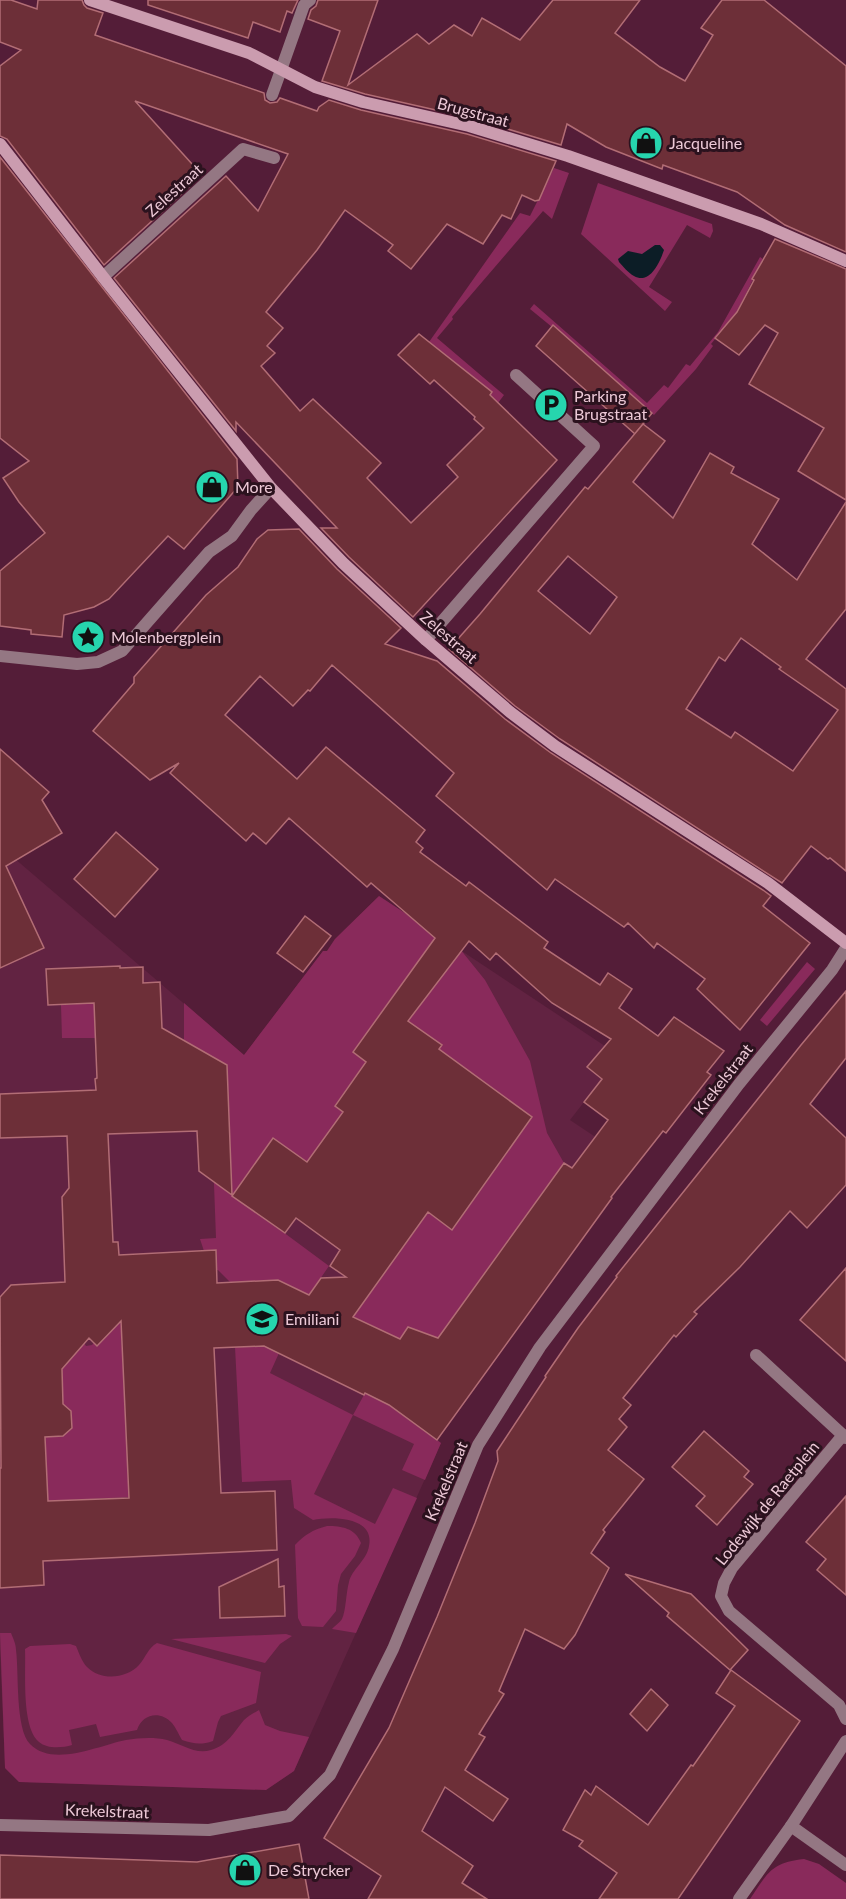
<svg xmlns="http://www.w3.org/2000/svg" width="846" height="1899" viewBox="0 0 846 1899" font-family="Lato,sans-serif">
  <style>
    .built { fill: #622342 }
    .green { fill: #892a5b }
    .water { fill: #0c1d26 }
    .building { fill: #6d2f38; stroke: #b26d75; stroke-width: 1.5; fill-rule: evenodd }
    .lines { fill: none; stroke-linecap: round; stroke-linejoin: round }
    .lane { stroke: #947783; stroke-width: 12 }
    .street { stroke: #947783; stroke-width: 12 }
    .secondary { stroke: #cb9caf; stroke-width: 12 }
    .labels { text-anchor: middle; stroke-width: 6; stroke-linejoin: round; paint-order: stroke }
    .street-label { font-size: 16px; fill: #edc9d7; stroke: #2b121e }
    .poi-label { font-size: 16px; fill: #edc9d7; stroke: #2b121e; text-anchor: start }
  </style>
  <rect width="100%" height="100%" fill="#541d38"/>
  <!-- built -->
  <polygon class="built" points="0,846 244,1055 323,951 327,951 335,939 379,896 620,1056 570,1120 636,1164 438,1440 441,1443 294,1771 266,1790 19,1782 5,1768 0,1650"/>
  <!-- green -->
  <g class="green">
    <polygon points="554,168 569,173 552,219 543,211 452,317 453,319 437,338 504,395 498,403 490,395 492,392 429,342 520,213 530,216"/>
    <polygon points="598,183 712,224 713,231 710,238 687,225 649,287 672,302 665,311 581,234"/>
    <polygon points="760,257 763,259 737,312 711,344 713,346 696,369 654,415 553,326 552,327 530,309 534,304 647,403 664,385 668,388 686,364 690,366 718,332"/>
    <polygon points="379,896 460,949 485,980 530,1061 547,1133 564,1163 471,1292 462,1308 460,1307 427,1353 424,1333 408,1327 400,1339 352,1316 417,1228 406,1197 452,1229 492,1174 439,1136 502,1158 532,1117 453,1060 404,1098 441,1045 386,1006 353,1052 366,1062 335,1105 343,1112 350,1163 233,1195 329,1266 309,1295 278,1280 230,1282 218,1270 205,1270 204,1251 200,1239 216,1238 212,1131 229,1130 227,1065 184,1041 184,1003 244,1055 323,951 327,951 335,939"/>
    <polygon points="807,962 815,969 767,1026 760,1020"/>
    <polygon points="94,1003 96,1038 62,1038 61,1005"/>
    <polygon points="120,1313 130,1497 34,1502 47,1482 45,1437 63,1436 72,1427 71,1411 63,1404 62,1364 84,1343 86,1346 92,1345"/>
    <path d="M264,1346L279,1353L270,1373L353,1415L365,1393L389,1405L441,1443L425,1480L402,1470L414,1444L353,1415L314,1494L375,1524L393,1488L417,1498L356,1633L332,1629C335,1626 340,1622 342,1619C346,1611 346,1592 349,1582C352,1569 367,1560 369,1546C375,1516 331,1516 313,1520L294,1508L291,1480L242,1482L235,1347Z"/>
    <path d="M327,1526C342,1526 355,1528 361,1543L355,1556L341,1574L338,1585L336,1611L323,1627L302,1626L298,1618L295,1545C305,1534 313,1530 327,1526Z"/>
    <path d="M0,1633H11C13,1638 16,1644 16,1650C19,1672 15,1729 30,1744C53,1768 100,1745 126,1740C139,1738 154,1737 167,1740C182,1744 195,1755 211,1750C228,1745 234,1732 244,1720C248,1716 254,1713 259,1710L265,1725L280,1731L309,1737L294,1771L266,1790L19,1782L5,1768Z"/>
    <polygon points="286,1634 292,1636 280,1644 265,1663 171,1639"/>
    <path d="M157,1643L261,1672L256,1703L221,1716L218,1722L213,1741C201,1745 194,1744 182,1740C179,1735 176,1728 172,1723C160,1710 142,1714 137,1730L100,1737L96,1724L69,1730L72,1745C62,1748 47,1749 39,1742C21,1727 26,1672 25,1649L30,1646L70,1644L76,1646C79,1653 82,1662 87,1667C101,1681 126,1679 139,1665C146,1657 148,1648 157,1643Z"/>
    <path d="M804,1859L819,1864L846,1883V1899H750C768,1873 770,1863 804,1859Z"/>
  </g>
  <!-- water -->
  <path class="water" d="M655,245H660L664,250C660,262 650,285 634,276C628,273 623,266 619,262L618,259L628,251L642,254Z"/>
  <!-- building -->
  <g class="building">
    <polygon points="0,0 11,0 37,9 38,0 82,0 84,5 87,8 103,13 95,35 264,93 265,100 270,103 277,102 280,98 317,111 319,107 329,100 361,110 467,134 556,161 539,200 535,201 522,195 511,219 502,215 483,244 447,224 411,269 388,251 393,245 345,210 317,250 266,312 283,328 267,346 275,353 261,366 300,411 313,399 381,463 367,478 411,523 458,477 447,465 484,428 474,419 475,417 434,380 430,384 398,355 419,334 492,392 490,395 557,460 413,617 349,557 321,528 337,528 236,422 236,431 114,278 226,176 258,211 288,154 135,101 202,175 104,265 7,139 0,136 0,66 21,50 0,42"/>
    <polygon points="148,0 298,0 292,13 287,11 280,32 253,22 248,38 148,5"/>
    <polygon points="318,0 378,0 348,85 417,34 429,44 454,25 472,36 482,18 520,40 553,0 640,0 615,33 660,67 685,81 713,35 701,28 722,0 764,0 846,66 846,252 785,225 737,192 663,165 662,169 606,147 567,124 561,145 471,118 365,94 322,81 340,31 308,19 311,10 316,6"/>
    <polygon points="0,157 237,459 238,487 184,549 168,536 109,599 94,607 64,615 62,637 31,634 31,630 0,626 0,571 45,533 19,502 3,478 29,461 0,438"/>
    <polygon points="775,239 846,269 846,500 798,471 824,428 749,384 778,333 765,325 739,355 715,338 737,312 754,280 752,279"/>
    <polygon points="553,325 652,413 635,434 536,346"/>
    <path d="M643,424L665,441L633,482L673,518L710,453L734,467L731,473L779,499L752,544L797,580L846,502V609L806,659L846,689V871L830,858L828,859L811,846L782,883L560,739L515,706L449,649L480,614L585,487L588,489ZM568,556L617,597L590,634L538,591ZM741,638L781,667L779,669L838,710L793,771L735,732L731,738L686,709L719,657L725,661Z"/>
    <path d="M299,529L337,569L401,628L385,644L437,661L505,719L551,753L763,890L771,896L763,906L810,943L740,1030L697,989L705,979L657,943L654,948L628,923L624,927L555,879L547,890L436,796L454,773L332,665L310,691L308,690L293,706L260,676L225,715L297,779L326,747L425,830L416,842L423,848L420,852L466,886L469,882L548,942L544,948L600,985L608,973L632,989L619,1008L658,1036L674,1017L724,1051L707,1072L711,1075L666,1133L663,1131L611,1197L612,1198L437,1440L389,1405L365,1393L364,1395L264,1346L214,1348L221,1493L275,1491L277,1550L43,1561L44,1585L0,1588V1468H1L0,1297L11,1285L65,1282L62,1197L69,1188L67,1136L0,1138V1094L96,1090L95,1079L97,1078L94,1003L48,1005L46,969L120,966V968L143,967V983L160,982L162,1028L227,1065L232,1195L199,1171L197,1131L108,1134L113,1242H118L119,1255L216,1250L217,1283L278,1280L309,1295L321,1278L346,1277L330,1266L340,1250L296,1218L285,1233L232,1196L273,1138L307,1162L343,1112L335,1106L366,1062L353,1052L435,938L371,883L367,887L289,818L266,844L253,833L246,841L170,773L179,763L150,780L93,731L134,683V677L206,595L238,567L257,539L268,530ZM469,941L490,960L496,953L552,1003L611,1039L587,1067L602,1079L584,1102L608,1120L572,1168L564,1163L438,1338L408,1327L400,1339L353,1317L428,1212L452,1230L532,1117L439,1049L442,1045L408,1021ZM121,1321L129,1498L48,1501L45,1437L63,1436L72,1428L71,1411L63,1404L62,1369L89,1338L97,1346Z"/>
    <polygon points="0,749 49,792 42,800 62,833 6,866 44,948 0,968"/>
    <polygon points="116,832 158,869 115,917 74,879"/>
    <polygon points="305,916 331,936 303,972 277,953"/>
    <polygon points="846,991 846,1058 810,1104 846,1138 846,1185 807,1228 790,1211 740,1267 694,1312 697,1314 676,1337 674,1335 623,1398 631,1405 619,1419 627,1427 608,1450 644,1479 603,1530 605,1532 591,1553 609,1568 575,1635 564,1649 525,1629 499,1691 504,1694 479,1734 485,1737 465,1770 508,1799 493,1821 445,1787 422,1831 473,1866 462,1883 487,1899 368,1899 381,1876 324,1838 389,1728 437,1617 475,1523 498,1461 497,1451 546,1377 545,1376 578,1328 617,1277 616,1276 801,1045"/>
    <polygon points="846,1268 846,1361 800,1320"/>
    <polygon points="704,1431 749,1471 744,1477 753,1484 717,1525 696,1506 705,1496 672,1467"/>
    <polygon points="846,1496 846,1595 817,1570 826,1559 806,1542"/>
    <polygon points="278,1559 279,1587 284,1586 285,1616 220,1618 219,1587"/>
    <polygon points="625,1574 691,1594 748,1650 730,1670 667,1616 669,1613"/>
    <polygon points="731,1670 800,1721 678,1899 599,1899 617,1873 579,1846 583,1841 563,1830 585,1790 591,1795 596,1786 648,1825 691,1765 693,1766 735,1706 716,1693"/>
    <polygon points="651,1689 668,1705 647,1731 630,1714"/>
    <polygon points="299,1844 309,1899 0,1899 0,1855 197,1862"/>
  </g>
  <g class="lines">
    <!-- lane -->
    <g class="lane">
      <polyline points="272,95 281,70"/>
      <polyline points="103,277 243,149 274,158"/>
      <polyline points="426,640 594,446 516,375"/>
    </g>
    <!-- street -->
    <g class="street">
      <polyline points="281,70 304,5 310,0"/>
      <polyline points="0,656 77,664 98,662 122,651 209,552 232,536 251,510 271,488"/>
      <polyline points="756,1355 846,1438"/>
      <polyline points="843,1435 732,1568 724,1583 721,1596 729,1611 839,1705 846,1719"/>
      <polyline points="0,1825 209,1830 289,1816 330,1775 393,1649 478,1445 540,1347 739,1084 832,970 846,948"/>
      <polyline points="791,1826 846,1865"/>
      <polyline points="739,1899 791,1826 846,1741"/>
    </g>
    <!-- secondary -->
    <g class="secondary">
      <polyline points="90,0 249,53 315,87 363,102 469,126 568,156 761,224 846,261"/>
      <polyline points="0,144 103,277 271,488 343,563 426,640 510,712 555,746 768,883 846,943"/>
    </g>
  </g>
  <!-- icons -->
  <defs>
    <g id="shop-disc" transform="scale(1.725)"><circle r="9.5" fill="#26d5ae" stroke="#2b121e"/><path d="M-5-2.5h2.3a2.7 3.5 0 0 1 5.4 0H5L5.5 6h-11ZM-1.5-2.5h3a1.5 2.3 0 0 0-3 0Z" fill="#111"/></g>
    <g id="parking-disc" transform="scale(1.725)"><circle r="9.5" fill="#26d5ae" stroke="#2b121e"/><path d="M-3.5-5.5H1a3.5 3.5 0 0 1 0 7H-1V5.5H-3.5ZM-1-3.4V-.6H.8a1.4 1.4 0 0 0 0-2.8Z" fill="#111"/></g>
    <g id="sight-disc" transform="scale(1.725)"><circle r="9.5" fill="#26d5ae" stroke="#2b121e"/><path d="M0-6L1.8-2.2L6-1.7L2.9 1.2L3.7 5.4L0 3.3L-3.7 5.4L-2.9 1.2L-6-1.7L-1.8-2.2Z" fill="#111"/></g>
    <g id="school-disc" transform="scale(1.725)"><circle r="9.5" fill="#26d5ae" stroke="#2b121e"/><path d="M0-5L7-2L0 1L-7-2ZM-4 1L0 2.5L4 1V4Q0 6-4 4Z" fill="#111"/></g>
  </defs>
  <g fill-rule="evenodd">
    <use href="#shop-disc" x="646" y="143"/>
    <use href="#parking-disc" x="551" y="405"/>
    <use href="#shop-disc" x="212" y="487"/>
    <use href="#sight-disc" x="88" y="637"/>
    <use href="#school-disc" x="262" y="1319"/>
    <use href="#shop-disc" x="245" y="1870"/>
  </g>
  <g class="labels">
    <!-- street labels -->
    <g class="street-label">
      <text transform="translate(473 112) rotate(15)" y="6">Brugstraat</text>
      <text transform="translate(174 190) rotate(-42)" y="6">Zelestraat</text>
      <text transform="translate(449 637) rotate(41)" y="6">Zelestraat</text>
      <text transform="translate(723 1079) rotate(-52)" y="6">Krekelstraat</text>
      <text transform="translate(446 1481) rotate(-67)" y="6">Krekelstraat</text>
      <text transform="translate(767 1503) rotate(-51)" y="6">Lodewijk de Raetplein</text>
      <text transform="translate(107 1811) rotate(2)" y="6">Krekelstraat</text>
    </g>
    <!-- poi labels -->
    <g class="poi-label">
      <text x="669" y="149">Jacqueline</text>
      <text x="574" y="402">Parking<tspan x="574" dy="18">Brugstraat</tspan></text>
      <text x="235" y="493">More</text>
      <text x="111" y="643">Molenbergplein</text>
      <text x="285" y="1325">Emiliani</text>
      <text x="268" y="1876">De Strycker</text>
    </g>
  </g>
</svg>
